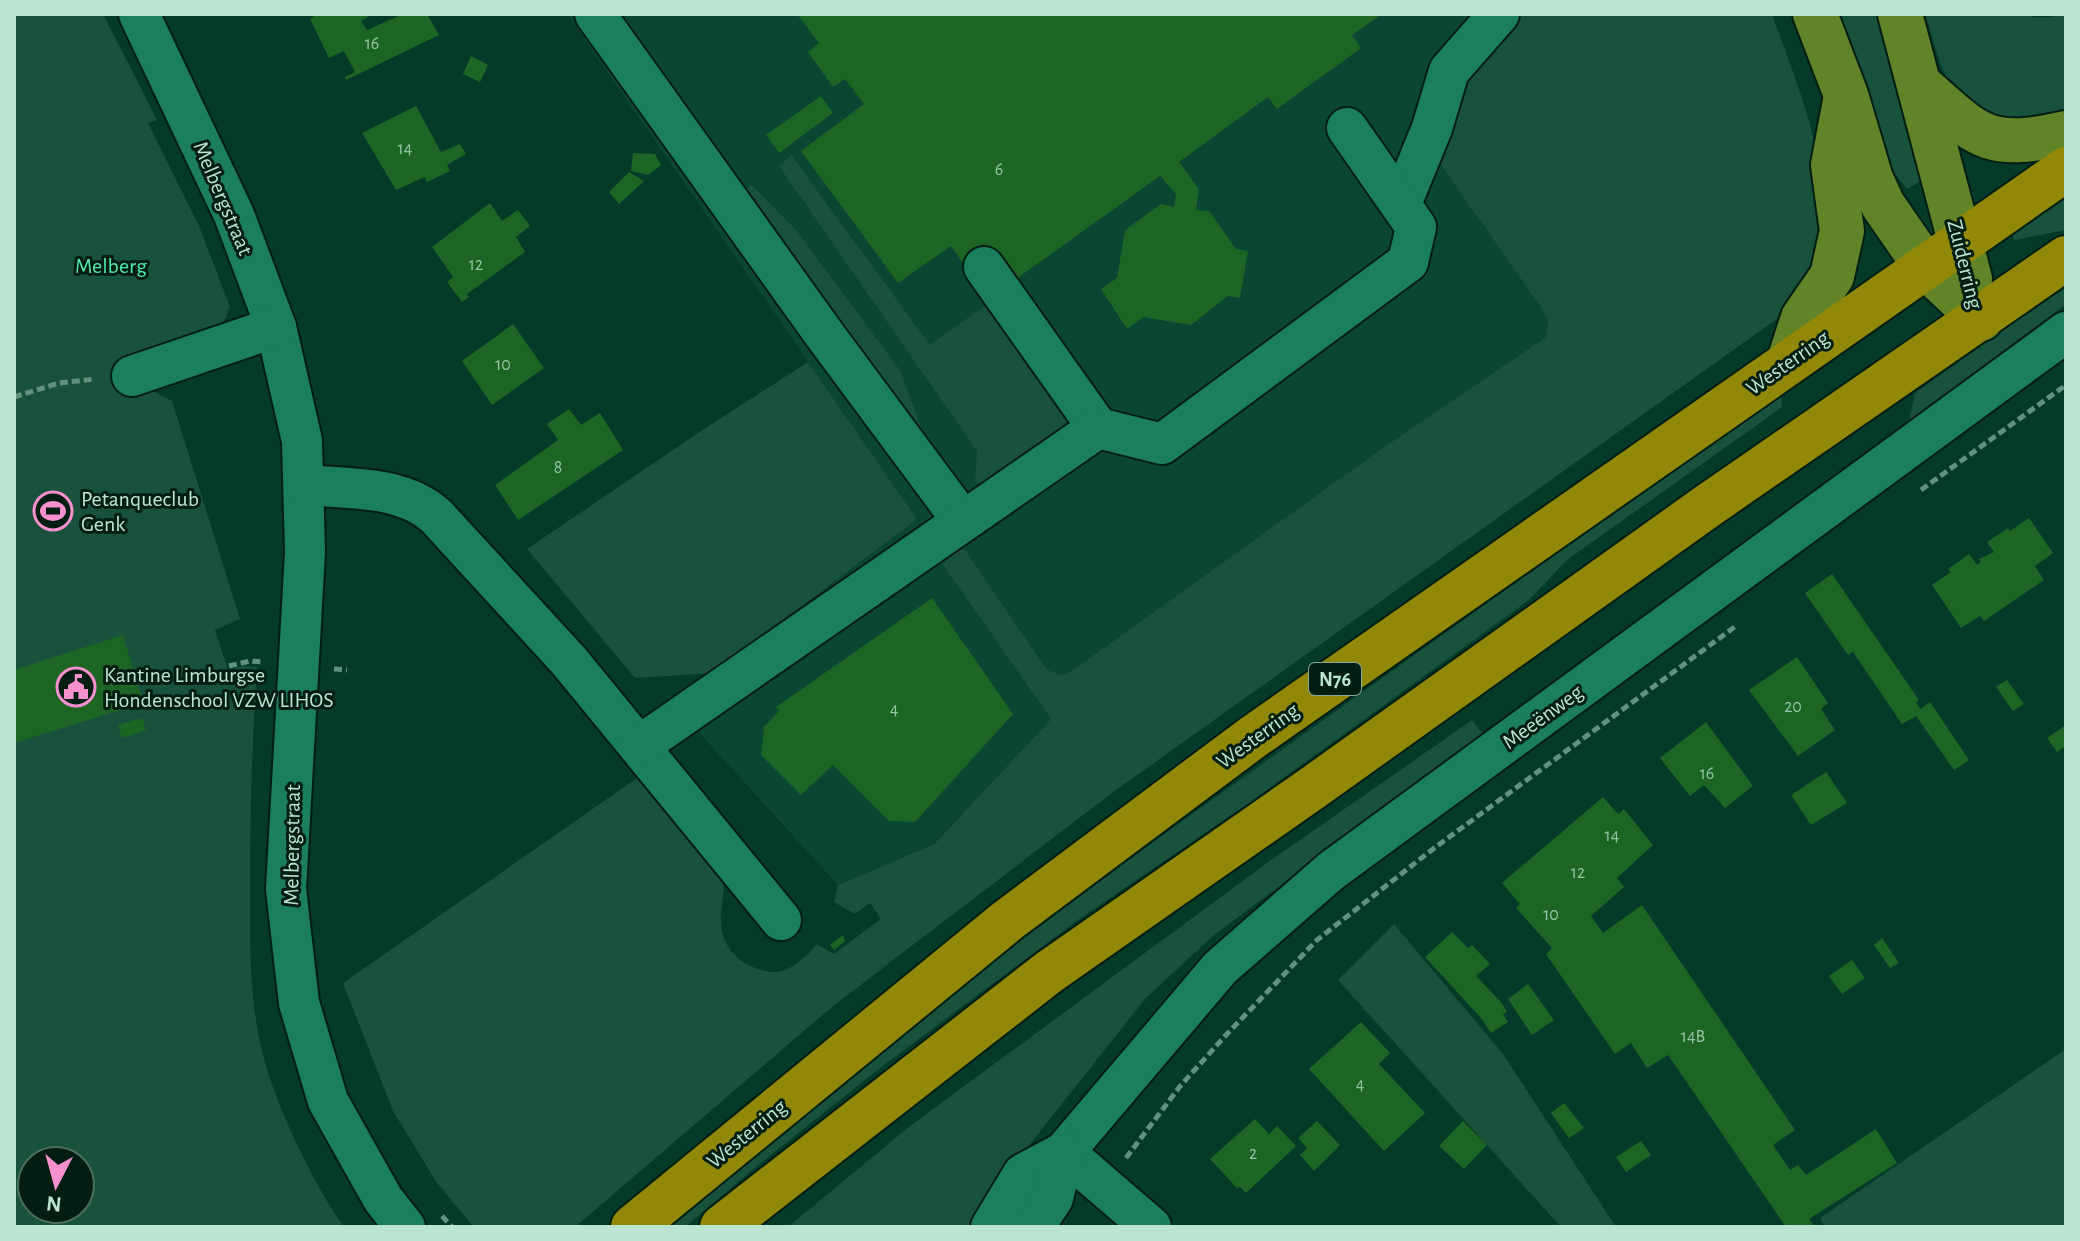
<svg xmlns="http://www.w3.org/2000/svg" width="2080" height="1241" viewBox="0 0 2080 1241" font-family="'Alegreya Sans',sans-serif">
  <style>
    .built { fill: #094733 }
    .green { fill: #19523c; fill-rule: evenodd }
    .building { fill: #1d6524 }
    .lines { fill: none; stroke-linecap: round; stroke-linejoin: round }
    .minor-casing { stroke: #021e13; stroke-width: 44 }
    .major-casing { stroke: #021e13; stroke-width: 48 }
    .highway-casing { stroke: #021e13; stroke-width: 48 }
    .path { stroke: #62927f; stroke-width: 5; stroke-dasharray: 8 4; stroke-linecap: butt }
    .minor { stroke: #1b7f5d; stroke-width: 40 }
    .major { stroke: #628429; stroke-width: 44 }
    .highway { stroke: #928807; stroke-width: 44 }
    .labels { text-anchor: middle; stroke-width: 6; stroke-linejoin: round; paint-order: stroke }
    .number-label { font-size: 18px; fill: #94c5a6 }
    .shield { fill: #021e13; stroke: #84a998; stroke-width: 2 }
    .shield-label { font-size: 20px; font-weight: bold; fill: #bbe5d1 }
    .street-label { font-size: 22px; fill: #bbe5d1; stroke: #021e13 }
    .park-label { font-size: 22px; fill: #52ebb2; stroke: #021e13 }
    .poi-label { font-size: 22px; fill: #bbe5d1; stroke: #021e13; text-anchor: start }
  </style>
  <rect width="100%" height="100%" fill="#043a28"/>
  <!-- built -->
  <polygon class="built" points="567,14 1509,14 1438,161 1541,306 1548,320 1546,337 1377,452 1073,670 1061,675 1047,671 970,556 941,562 1051,719 933,844 838,885 683,715 713,673 917,519"/>
  <!-- green -->
  <g class="green">
    <path d="M14,14H103L157,120L148,123L199,226L230,307L223,324L112,370L172,401L240,619L215,630L228,670L243,666L257,667C252,741 250,814 250,887C250,942 249,997 262,1051C275,1104 312,1182 344,1227H14ZM32,1161H80V1209H32Z"/>
    <path d="M1509,14H1772C1785,51 1800,88 1810,125C1825,179 1827,257 1793,305C1788,311 1780,316 1774,321L1116,790L833,1006L575,1227H474L437,1183L393,1111L343,983L640,776C665,806 694,835 716,867C730,888 720,898 721,921C721,948 741,966 766,971C787,976 805,959 817,944L834,954L881,919L870,903L855,914L834,902L838,885L934,844L1051,719L941,562L957,546L966,551L1047,670L1061,675L1073,670L1377,452L1546,337L1548,320L1541,307L1438,161L1453,79Z"/>
    <polygon points="1841,14 1879,14 1931,175 1907,189 1893,171"/>
    <path d="M1925,14H2024C2036,20 2053,17 2066,14V110C2024,127 1970,122 1947,78C1937,59 1932,35 1925,14Z"/>
    <polygon points="791,155 930,345 993,300 1074,417 983,484 975,482 977,451 779,166"/>
    <polygon points="752,185 796,230 901,372 922,431 889,396 744,192"/>
    <polygon points="2066,196 2066,230 2014,240 2012,233"/>
    <polygon points="2066,286 2066,304 1909,421 1915,393"/>
    <polygon points="808,362 917,519 713,673 635,678 527,549 701,431"/>
    <polygon points="1781,393 1782,407 1567,560 1529,600 1249,803 1078,920 880,1068 752,1170 685,1227 671,1227 836,1088 1048,917"/>
    <polygon points="1472,720 1483,734 1213,936 1145,999 1011,1168 978,1227 788,1227 910,1126 1267,863"/>
    <polygon points="1394,924 1503,1054 1616,1227 1561,1227 1338,980"/>
    <polygon points="2066,1049 2066,1227 1825,1227 1820,1218"/>
  </g>
  <!-- building -->
  <g class="building">
    <polygon points="317,14 373,14 361,21 367,30 403,14 427,14 439,35 346,80 345,77 355,72 344,51 329,58 310,19"/>
    <polygon points="797,14 1382,14 1352,35 1361,48 1277,109 1268,97 1179,162 1199,189 1196,210 1209,211 1236,249 1248,251 1240,298 1228,296 1191,325 1143,317 1127,329 1101,289 1117,278 1125,230 1161,204 1174,207 1176,194 1160,176 1015,280 970,273 951,246 898,283 801,151 864,104 845,79 833,87 808,52 819,43"/>
    <polygon points="471,56 488,65 480,82 463,74"/>
    <polygon points="821,96 833,113 779,153 766,135"/>
    <polygon points="416,106 441,152 460,144 466,154 447,165 450,171 427,182 425,177 396,190 362,133"/>
    <polygon points="633,153 655,154 661,165 648,175 631,171"/>
    <polygon points="629,172 644,181 619,204 609,192"/>
    <polygon points="490,203 502,221 518,210 530,226 516,237 525,252 467,294 469,297 462,302 447,282 453,277 432,247"/>
    <polygon points="513,324 544,368 492,405 462,361"/>
    <polygon points="569,409 581,425 600,413 623,450 518,520 495,485 558,440 547,424"/>
    <polygon points="2029,518 2053,553 2035,566 2044,580 1984,621 1980,616 1961,628 1932,585 1951,572 1948,569 1969,554 1977,565 1981,562 1979,559 1994,552 1987,542 2008,528 2010,531"/>
    <polygon points="1832,574 1919,700 1916,702 1920,709 1930,702 1969,760 1954,770 1916,716 1902,724 1853,652 1848,655 1805,593"/>
    <polygon points="932,598 1013,714 915,822 889,821 833,765 801,795 761,755 764,727 779,711 776,707"/>
    <polygon points="123,635 143,703 14,743 14,670"/>
    <polygon points="1797,657 1828,703 1821,709 1835,730 1798,756 1749,690"/>
    <polygon points="2007,680 2024,704 2013,711 1996,687"/>
    <polygon points="142,718 146,730 122,738 118,725"/>
    <polygon points="1706,722 1753,786 1725,808 1704,785 1690,796 1660,758"/>
    <polygon points="2066,725 2066,746 2057,752 2047,738"/>
    <polygon points="1826,772 1847,803 1811,825 1791,795"/>
    <polygon points="1603,797 1618,814 1624,809 1653,845 1617,878 1624,887 1591,916 1603,933 1642,905 1795,1130 1773,1145 1790,1170 1798,1165 1806,1175 1876,1129 1897,1163 1809,1219 1815,1227 1786,1227 1668,1055 1647,1068 1631,1043 1615,1054 1546,954 1552,948 1516,908 1520,904 1502,883"/>
    <polygon points="1452,932 1468,948 1472,945 1490,964 1476,976 1500,1001 1507,1012 1503,1014 1508,1022 1491,1033 1481,1018 1425,957"/>
    <polygon points="843,935 845,941 834,950 830,945"/>
    <polygon points="1882,938 1899,963 1890,968 1874,945"/>
    <polygon points="1852,960 1865,978 1842,994 1829,976"/>
    <polygon points="1528,984 1554,1020 1532,1035 1508,999"/>
    <polygon points="1361,1022 1390,1053 1379,1064 1425,1113 1384,1151 1309,1069"/>
    <polygon points="1564,1103 1584,1128 1569,1138 1551,1113"/>
    <polygon points="1255,1119 1269,1134 1277,1126 1296,1146 1246,1193 1240,1187 1237,1188 1210,1159"/>
    <polygon points="1317,1121 1340,1145 1314,1171 1300,1155 1307,1148 1298,1138"/>
    <polygon points="1463,1121 1487,1145 1464,1169 1439,1146"/>
    <polygon points="1641,1141 1651,1155 1626,1172 1616,1157"/>
  </g>
  <g class="lines">
    <!-- minor casing -->
    <g class="minor-casing">
      <g id="minor">
        <polyline points="139,14 234,215 276,327 302,441 305,552 286,889 299,1003 328,1101 383,1199 405,1227"/>
        <polyline points="595,14 824,334 962,520"/>
        <polyline points="1401,204 1432,128 1449,71 1499,14"/>
        <polyline points="984,267 1098,428"/>
        <polyline points="132,376 276,327"/>
        <path d="M304,485C348,489 402,485 436,516L569,661L781,920"/>
        <polyline points="639,746 1098,428 1162,444 1408,262 1416,227 1347,128"/>
        <polyline points="1064,1152 1151,1227"/>
        <polyline points="991,1227 1023,1174 1064,1152 1220,968 1331,871 2066,332"/>
        <polyline points="1034,1227 1053,1198 1064,1152"/>
      </g>
    </g>
    <!-- major casing -->
    <g class="major-casing">
      <g id="major">
        <polyline points="1815,14 1846,95 1871,179 1883,205 1925,266 1981,319"/>
        <polyline points="1900,14 1970,279"/>
        <path d="M1920,85C1978,136 1985,151 2066,133"/>
        <polyline points="1789,361 1803,318 1832,276 1842,231 1833,165 1845,101"/>
      </g>
    </g>
    <!-- highway casing -->
    <g class="highway-casing">
      <g id="highway">
        <polyline points="633,1227 1007,921 1253,737 2066,169"/>
        <polyline points="722,1227 1049,972 1311,789 1706,507 2066,258"/>
      </g>
    </g>
    <!-- path -->
    <g class="path">
      <polyline points="14,397 59,383 95,379"/>
      <polyline points="1921,490 2066,385"/>
      <polyline points="229,666 250,661 263,662"/>
      <polyline points="334,669 347,670"/>
      <polyline points="1126,1158 1181,1085 1227,1034 1317,940 1433,849 1736,626"/>
      <polyline points="442,1216 452,1227"/>
    </g>
    <!-- minor -->
    <use href="#minor" class="minor"/>
    <!-- major -->
    <use href="#major" class="major"/>
    <!-- highway -->
    <use href="#highway" class="highway"/>
  </g>
  <!-- icons -->
  <defs>
    <g id="stadium-ring" transform="scale(2)"><circle r="9.5" fill="#021e13" stroke="#f790cd" stroke-width="1.5"/><path d="M0-5a6.5 5 0 1 0 0 10a6.5 5 0 1 0 0-10ZM-3.5-1.8h7v3.6h-7Z" fill="#f790cd"/></g>
    <g id="civic-ring" transform="scale(2)"><circle r="9.5" fill="#021e13" stroke="#f790cd" stroke-width="1.5"/><path d="M-.6-6.5H3V-4.5H.6V-3L4-1V1h2V6H-6V1h2V-1L-.6-3ZM-1.2 2.5V6h2.4V2.5Z" fill="#f790cd"/></g>
  </defs>
  <g fill-rule="evenodd">
    <use href="#stadium-ring" x="53" y="511"/>
    <use href="#civic-ring" x="76" y="687"/>
  </g>
  <g class="labels">
    <!-- number labels -->
    <g class="number-label">
      <text x="372" y="49">16</text>
      <text x="405" y="154">14</text>
      <text x="999" y="175">6</text>
      <text x="476" y="270">12</text>
      <text x="503" y="370">10</text>
      <text x="558" y="473">8</text>
      <text x="1793" y="712">20</text>
      <text x="894" y="715">4</text>
      <text x="1707" y="779">16</text>
      <text x="1612" y="841">14</text>
      <text x="1578" y="878">12</text>
      <text x="1551" y="920">10</text>
      <text x="1693" y="1042">14B</text>
      <text x="1360" y="1090">4</text>
      <text x="1253" y="1159">2</text>
    </g>
    <!-- shield labels -->
    <rect class="shield" x="1309" y="663" width="52" height="32" rx="6"/>
    <g class="shield-label">
      <text x="1335" y="686">N76</text>
    </g>
    <!-- street labels -->
    <g class="street-label">
      <text transform="translate(224 198) rotate(67)" y="8">Melbergstraat</text>
      <text transform="translate(1966 264) rotate(76)" y="8">Zuiderring</text>
      <text transform="translate(1787 362) rotate(-35)" y="8">Westerring</text>
      <text transform="translate(1542 716) rotate(-36)" y="8">Meeënweg</text>
      <text transform="translate(1257 735) rotate(-36)" y="8">Westerring</text>
      <text transform="translate(291 845) rotate(-89)" y="8">Melbergstraat</text>
      <text transform="translate(746 1133) rotate(-39)" y="8">Westerring</text>
    </g>
    <!-- park labels -->
    <g class="park-label">
      <text x="111" y="273">Melberg</text>
    </g>
    <!-- poi labels -->
    <g class="poi-label">
      <text x="81" y="506">Petanqueclub<tspan x="81" dy="25">Genk</tspan></text>
      <text x="104" y="682">Kantine Limburgse<tspan x="104" dy="25">Hondenschool VZW LIHOS</tspan></text>
    </g>
  </g>
  <!-- border -->
  <rect width="2080" height="1241" fill="none" stroke="#bbe5d1" stroke-width="32"/>
  <!-- north arrow -->
  <g transform="translate(56 1185) rotate(186)"><circle r="38" fill="#021e13" stroke="#4c6e5f" stroke-width="2"/>
  <path d="M0-6L14 30L0 20L-14 30Z" fill="#f790cd"/>
  <text y="-12" font-size="22" font-weight="bold" text-anchor="middle" fill="#bbe5d1">N</text>
  </g>
</svg>
